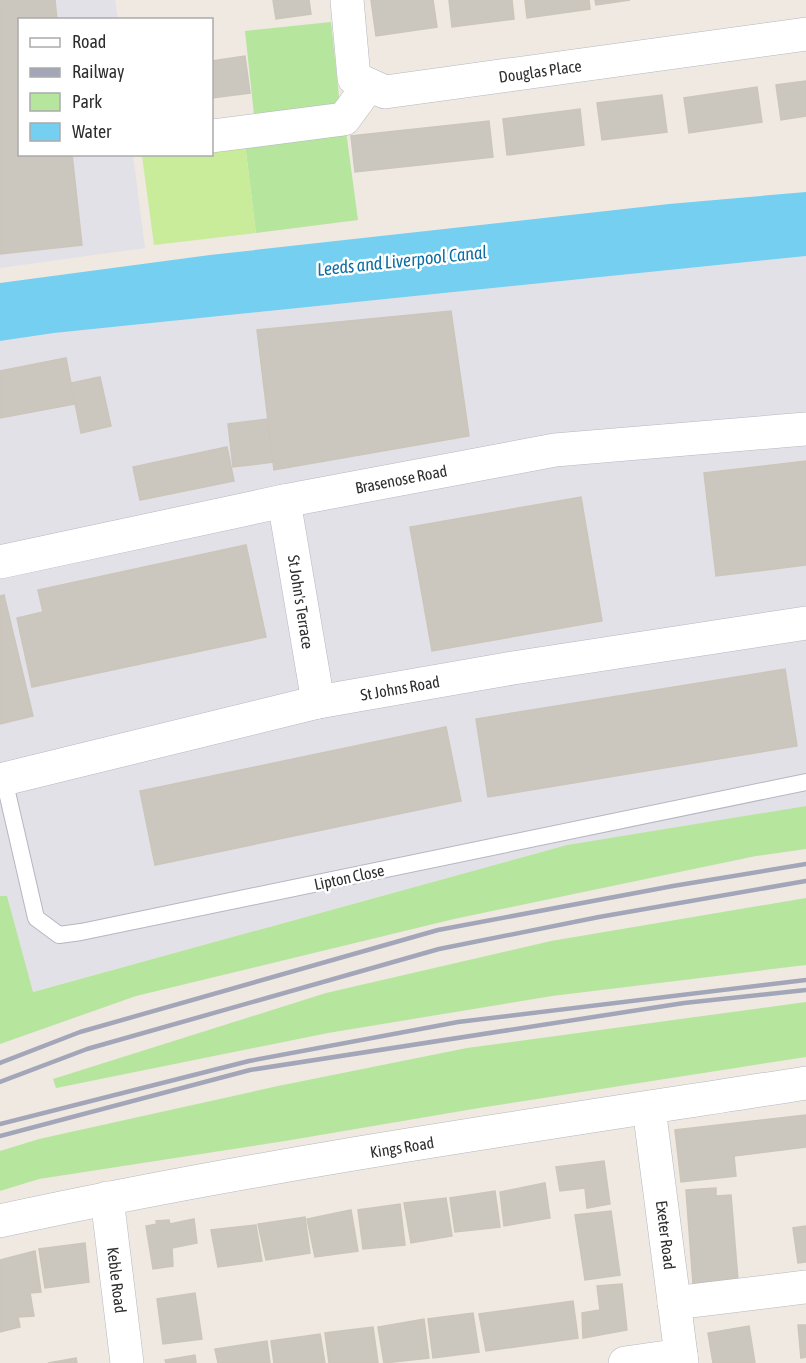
<svg xmlns="http://www.w3.org/2000/svg" width="806" height="1363" viewBox="0 0 806 1363" font-family="'Asap Condensed',sans-serif">
  <style>
    .industrial { fill: #e3e1e8 }
    .green { fill: #b6e59e }
    .pitch { fill: #c9ec9a }
    .water { fill: #75cff0 }
    .building { fill: #cbc7bf; stroke: #cbc5ba; stroke-width: 1.5 }
    .lines { fill: none; stroke-linecap: round; stroke-linejoin: round }
    .service-casing { stroke: #b4b7c1; stroke-width: 18 }
    .minor-casing { stroke: #b4b7c1; stroke-width: 34 }
    .secondary-casing { stroke: #b4b7c1; stroke-width: 34 }
    .service { stroke: #fff; stroke-width: 16 }
    .minor { stroke: #fff; stroke-width: 33 }
    .secondary { stroke: #fff; stroke-width: 33 }
    .rail { stroke: #a3a6b8; stroke-width: 4.5 }
    .labels { text-anchor: middle; stroke-width: 5; stroke-linejoin: round; paint-order: stroke }
    .street-label { font-size: 16px; fill: #2e2e2e; stroke: #fff }
    .water-label { font-size: 18px; font-style: italic; fill: #0d6fa3; stroke: #fff }
  </style>
  <rect width="100%" height="100%" fill="#efe9e1"/>
  <!-- industrial -->
  <g class="industrial">
    <polygon points="0,0 115,0 118,19 20,20 20,154 133,155 145,248 0,268"/>
    <polygon points="806,256 806,806 567,845 32,992 7,896 0,896 0,341 54,333"/>
  </g>
  <!-- green -->
  <g class="green">
    <polygon points="331,22 341,115 255,124 245,31"/>
    <polygon points="346,131 358,220 256,233 245,144"/>
    <polygon points="806,806 806,849 756,856 454,919 136,996 0,1044 0,896 7,896 33,992 567,845"/>
    <polygon points="806,898 806,965 552,996 328,1033 56,1088 53,1079 326,993 551,941"/>
    <polygon points="806,1002 806,1057 479,1108 285,1141 39,1179 0,1191 0,1151 39,1139 278,1086 467,1048"/>
  </g>
  <!-- pitch -->
  <polygon class="pitch" points="245,144 256,233 154,245 142,156 212,154 212,148"/>
  <!-- water -->
  <polygon class="water" points="806,192 806,256 54,333 0,341 0,283 210,255 669,204"/>
  <!-- building -->
  <g class="building">
    <polygon points="0,0 55,0 57,20 20,20 20,154 72,154 82,245 0,254"/>
    <polygon points="273,0 309,0 311,14 276,19"/>
    <polygon points="371,0 433,0 437,27 376,36"/>
    <polygon points="449,0 512,0 514,19 452,27"/>
    <polygon points="525,0 589,0 590,9 527,18"/>
    <polygon points="595,0 630,0 596,5"/>
    <polygon points="245,56 250,93 212,98 212,61"/>
    <polygon points="806,81 806,116 781,120 776,85"/>
    <polygon points="757,87 762,122 689,133 684,98"/>
    <polygon points="662,95 667,132 602,140 597,103"/>
    <polygon points="580,109 584,145 507,155 503,119"/>
    <polygon points="489,121 493,157 355,172 351,136"/>
    <polygon points="451,311 469,436 274,470 257,330"/>
    <polygon points="66,358 75,404 0,418 0,371"/>
    <polygon points="100,377 111,426 81,433 71,383"/>
    <polygon points="267,419 273,462 233,467 228,424"/>
    <polygon points="227,447 234,481 140,500 133,467"/>
    <polygon points="806,461 806,565 716,576 704,473"/>
    <polygon points="581,497 602,621 432,651 410,527"/>
    <polygon points="246,545 266,637 32,687 17,618 43,612 38,590"/>
    <polygon points="4,595 33,716 0,724 0,596"/>
    <polygon points="785,669 797,746 488,797 476,719"/>
    <polygon points="446,727 461,801 155,865 140,791"/>
    <polygon points="806,1115 806,1147 734,1156 736,1176 681,1182 675,1130"/>
    <polygon points="604,1161 610,1204 587,1208 585,1188 560,1191 556,1167"/>
    <polygon points="545,1183 550,1218 504,1226 500,1192"/>
    <polygon points="716,1188 716,1196 731,1195 738,1280 693,1284 686,1190"/>
    <polygon points="495,1191 500,1227 455,1232 450,1198"/>
    <polygon points="446,1198 452,1236 411,1243 404,1203"/>
    <polygon points="400,1204 405,1245 363,1249 358,1210"/>
    <polygon points="351,1210 358,1251 315,1257 307,1219"/>
    <polygon points="611,1211 620,1275 585,1280 575,1215"/>
    <polygon points="305,1217 310,1253 266,1260 258,1224"/>
    <polygon points="194,1219 197,1243 172,1248 173,1266 153,1269 146,1226 157,1224 156,1221 169,1220 170,1224"/>
    <polygon points="256,1225 262,1261 218,1267 211,1230"/>
    <polygon points="806,1226 806,1262 798,1263 793,1228"/>
    <polygon points="85,1243 89,1282 45,1288 39,1249"/>
    <polygon points="35,1251 41,1292 30,1293 34,1316 18,1317 20,1327 0,1332 0,1260"/>
    <polygon points="622,1284 627,1330 583,1338 582,1313 600,1310 597,1286"/>
    <polygon points="195,1293 202,1339 163,1344 157,1299"/>
    <polygon points="573,1301 578,1338 486,1351 479,1314"/>
    <polygon points="473,1313 479,1352 433,1358 428,1319"/>
    <polygon points="424,1319 429,1358 384,1363 378,1327"/>
    <polygon points="798,1325 806,1325 806,1357 801,1358"/>
    <polygon points="749,1326 755,1363 713,1363 708,1333"/>
    <polygon points="373,1327 378,1363 329,1363 325,1333"/>
    <polygon points="320,1334 325,1363 274,1363 271,1341"/>
    <polygon points="267,1341 270,1363 218,1363 215,1349"/>
    <polygon points="195,1355 196,1363 166,1363 165,1360"/>
    <polygon points="76,1358 77,1363 48,1363"/>
  </g>
  <g class="lines">
    <!-- service casing -->
    <g class="service-casing">
      <polyline id="service" points="4,779 36,918 59,935 81,932 806,782"/>
    </g>
    <!-- minor casing -->
    <g class="minor-casing">
      <g id="minor">
        <polyline points="347,0 354,78 385,92 806,34"/>
        <polyline points="212,136 344,119 369,85"/>
        <polyline points="284,501 318,702"/>
        <polyline points="0,780 318,702 513,668 806,623"/>
        <polyline points="649,1108 682,1363"/>
        <polyline points="107,1198 127,1363"/>
        <path d="M0,1221C266,1163 537,1125 806,1083"/>
        <polyline points="674,1303 806,1287"/>
        <polyline points="625,1363 681,1355"/>
      </g>
    </g>
    <!-- secondary casing -->
    <g class="secondary-casing">
      <polyline id="secondary" points="0,562 284,501 555,450 806,429"/>
    </g>
    <!-- service -->
    <use href="#service" class="service"/>
    <!-- minor -->
    <use href="#minor" class="minor"/>
    <!-- secondary -->
    <use href="#secondary" class="secondary"/>
    <!-- rail -->
    <g class="rail">
      <polyline points="0,1063 80,1032 438,930 673,886 806,864"/>
      <polyline points="0,1082 87,1049 439,949 599,917 806,881"/>
      <polyline points="0,1124 249,1061 458,1022 806,980"/>
      <polyline points="0,1136 250,1070 684,1003 806,990"/>
    </g>
  </g>
  <g class="labels">
    <!-- street labels -->
    <g class="street-label">
      <text transform="translate(540 71) rotate(-8)" y="6">Douglas Place</text>
      <text transform="translate(401 479) rotate(-11)" y="6">Brasenose Road</text>
      <text transform="translate(301 602) rotate(81)" y="6">St John's Terrace</text>
      <text transform="translate(400 688) rotate(-10)" y="6">St Johns Road</text>
      <text transform="translate(349 877) rotate(-12)" y="6">Lipton Close</text>
      <text transform="translate(402 1147) rotate(-9)" y="6">Kings Road</text>
      <text transform="translate(666 1235) rotate(83)" y="6">Exeter Road</text>
      <text transform="translate(117 1280) rotate(83)" y="6">Keble Road</text>
    </g>
    <!-- water labels -->
    <g class="water-label">
      <text transform="translate(402 261) rotate(-6)" y="6">Leeds and Liverpool Canal</text>
    </g>
  </g>
  <!-- legend -->
  <rect x="18" y="18" width="195" height="138" fill="#ffffff" stroke="#ababab" stroke-width="1.5"/>
  <rect x="30" y="38" width="30" height="9" fill="#ffffff" stroke="#ababab" stroke-width="1.5"/>
  <text x="72" y="48" font-size="18" fill="#2e2e2e">Road</text>
  <rect x="30" y="68" width="30" height="9" fill="#a3a6b8" stroke="#ababab" stroke-width="1.5"/>
  <text x="72" y="78" font-size="18" fill="#2e2e2e">Railway</text>
  <rect x="30" y="93" width="30" height="18" fill="#b6e59e" stroke="#ababab" stroke-width="1.5"/>
  <text x="72" y="108" font-size="18" fill="#2e2e2e">Park</text>
  <rect x="30" y="123" width="30" height="18" fill="#75cff0" stroke="#ababab" stroke-width="1.5"/>
  <text x="72" y="138" font-size="18" fill="#2e2e2e">Water</text>
</svg>
